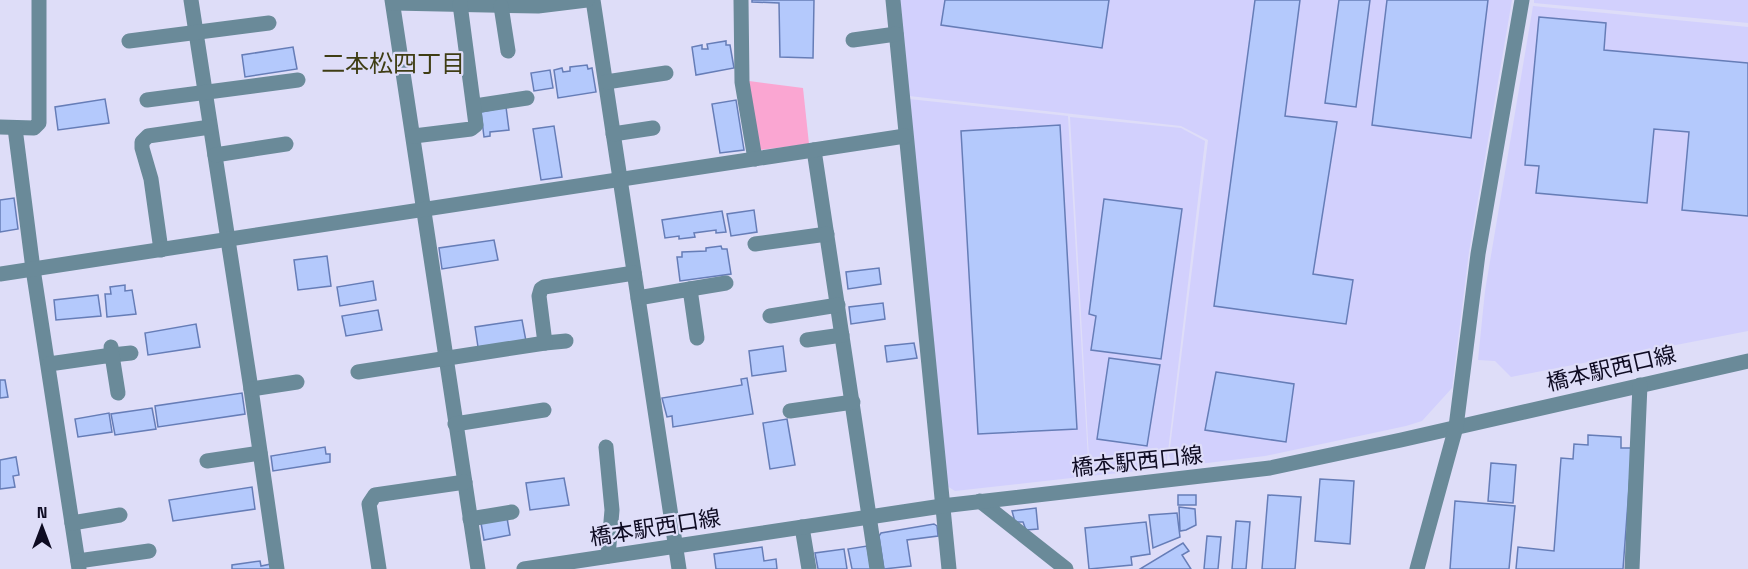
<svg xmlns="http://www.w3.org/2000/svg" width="1748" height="569" viewBox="0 0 1748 569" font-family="'Space Grotesk','Noto Sans JP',sans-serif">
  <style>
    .built { fill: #d2d0fd }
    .green { fill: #faa6d2 }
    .building { fill: #b4c9fc; stroke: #667db7; stroke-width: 1.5 }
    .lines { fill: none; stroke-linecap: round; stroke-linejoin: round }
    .minor { stroke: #6a8a99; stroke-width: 15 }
    .labels { text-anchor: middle; stroke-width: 4.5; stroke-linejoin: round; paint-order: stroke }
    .street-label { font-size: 22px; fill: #0e0b22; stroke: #deddf8 }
    .neighbourhood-label { font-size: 24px; fill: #3f3d14; stroke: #deddf8 }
  </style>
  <rect width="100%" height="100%" fill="#deddf8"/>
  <!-- built -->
  <g class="built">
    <polygon points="900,0 1512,0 1469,252 1452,388 1422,421 1406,426 1265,456 1174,467 1169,456 1208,140 1181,126 909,96"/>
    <polygon points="1534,0 1748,0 1748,23 1534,3"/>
    <polygon points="1533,6 1748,27 1748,331 1511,377 1495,361 1478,360 1485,291"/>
    <polygon points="909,99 1068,116 1089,476 955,491 947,486"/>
    <polygon points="1070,117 1181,128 1205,141 1166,468 1090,476"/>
  </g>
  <!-- green -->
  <polygon class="green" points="749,81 803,88 809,144 759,150"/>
  <!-- building -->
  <g class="building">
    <polygon points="752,0 814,0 813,58 780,57 779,3 752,2"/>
    <polygon points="945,0 1109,0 1102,48 941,25"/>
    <polygon points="1255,0 1300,0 1285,116 1337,122 1313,274 1353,280 1346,324 1214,306"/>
    <polygon points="1339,0 1370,0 1356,107 1325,103"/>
    <polygon points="1387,0 1488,0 1471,138 1372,125"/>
    <polygon points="1539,17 1606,23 1604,50 1748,63 1748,216 1682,210 1689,132 1654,129 1647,203 1536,193 1539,166 1525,165"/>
    <polygon points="726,41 726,45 730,45 734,68 696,75 692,47 702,45 702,49 708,49 707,44"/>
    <polygon points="293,47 297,69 245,77 242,55"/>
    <polygon points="587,65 588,69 592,68 596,92 558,98 554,70 562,68 563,72 570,71 570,67"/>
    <polygon points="550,70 553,88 534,91 531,73"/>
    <polygon points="105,99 109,123 58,130 55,107"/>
    <polygon points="736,100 744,150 720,153 712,104"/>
    <polygon points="506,107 509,130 490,132 490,136 484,137 481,112"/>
    <polygon points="1060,125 1077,429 978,434 961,131"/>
    <polygon points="554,126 562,177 541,180 533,129"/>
    <polygon points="14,198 18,229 0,232 0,200"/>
    <polygon points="1104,199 1182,209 1161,359 1091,350 1096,316 1089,314"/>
    <polygon points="754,210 757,232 731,236 727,214"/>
    <polygon points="722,211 726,232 716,233 716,230 694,233 695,237 679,239 679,236 665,238 662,220"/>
    <polygon points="494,240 498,260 442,269 439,248"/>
    <polygon points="721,246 722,249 727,249 731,274 680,281 677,257 682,257 682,252 706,251 706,248"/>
    <polygon points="327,256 331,286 298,290 294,260"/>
    <polygon points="879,268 881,284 848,289 846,272"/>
    <polygon points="373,281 376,300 340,306 337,287"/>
    <polygon points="125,285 125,291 132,290 136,314 107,317 105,294 111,294 110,287"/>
    <polygon points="98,295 101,316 56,320 54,300"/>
    <polygon points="883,303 885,319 851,324 849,307"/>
    <polygon points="378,310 382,330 346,336 342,316"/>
    <polygon points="522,320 526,341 478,347 475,327"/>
    <polygon points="196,324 200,347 148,355 145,333"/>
    <polygon points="914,343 917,358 887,362 885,346"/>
    <polygon points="783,346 786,371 752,376 749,351"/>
    <polygon points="1109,358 1160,365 1147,446 1097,439"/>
    <polygon points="1216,372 1294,384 1286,442 1205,430"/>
    <polygon points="747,378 753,414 673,427 672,416 667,417 662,398 742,385 741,379"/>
    <polygon points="0,380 5,380 8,397 0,398"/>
    <polygon points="242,393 245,414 158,427 155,406"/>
    <polygon points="152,408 156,429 115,435 111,414"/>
    <polygon points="109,413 112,432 78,437 75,419"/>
    <polygon points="787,419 795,465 770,469 763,423"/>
    <polygon points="1588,435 1621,437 1621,448 1632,448 1623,569 1516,569 1518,547 1554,551 1561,458 1573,459 1574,444 1588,445"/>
    <polygon points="325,447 326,454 330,454 330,462 273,471 271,456"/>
    <polygon points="16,457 19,475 13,476 15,487 0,489 0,460"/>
    <polygon points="1491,463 1516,465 1513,503 1488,501"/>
    <polygon points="564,478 569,505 530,510 526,483"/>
    <polygon points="1320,479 1354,481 1350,544 1315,541"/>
    <polygon points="252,487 255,509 173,521 169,500"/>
    <rect x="1178" y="495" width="18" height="10"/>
    <polygon points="1268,495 1301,497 1295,569 1262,569"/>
    <polygon points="1455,501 1515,506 1509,569 1450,569"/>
    <polygon points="1179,507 1195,509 1196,525 1186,530 1180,531"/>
    <polygon points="1036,508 1038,529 1026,530 1023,522 1015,522 1012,511"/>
    <polygon points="1177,513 1180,537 1153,548 1149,515"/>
    <polygon points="507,518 510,535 484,540 481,523"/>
    <polygon points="1236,521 1250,522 1246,569 1232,569"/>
    <polygon points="1146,522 1150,554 1131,557 1132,565 1089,569 1085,528"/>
    <polygon points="934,524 937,526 938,536 907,540 911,566 884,569 879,536 881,533"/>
    <polygon points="1207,536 1221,537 1218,569 1204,569"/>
    <polygon points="1183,543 1189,551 1182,555 1191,569 1140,569"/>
    <polygon points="867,546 871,569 852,569 848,549"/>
    <polygon points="762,547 764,561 776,559 777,569 716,569 714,554"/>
    <polygon points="844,549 847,569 818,569 815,553"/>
    <polygon points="260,561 261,566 271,564 271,569 232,569 232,565"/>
  </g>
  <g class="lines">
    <!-- minor -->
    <g class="minor">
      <polyline points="191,0 251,389 277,569"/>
      <polyline points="392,0 478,569"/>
      <polyline points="593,0 679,569"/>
      <polyline points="741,0 742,82 755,159"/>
      <polyline points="893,0 949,569"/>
      <polyline points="393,3 538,6 587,0"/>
      <polyline points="501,6 508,51"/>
      <polyline points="853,40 896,34"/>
      <polyline points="129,41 269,23"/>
      <polyline points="606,82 666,73"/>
      <polyline points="147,100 298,80"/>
      <polyline points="475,106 527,98"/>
      <polyline points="0,127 34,128 39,123 39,0"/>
      <polyline points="15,128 33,269 79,569"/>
      <polyline points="613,134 653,128"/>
      <polyline points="414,136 471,129 476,125 460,4"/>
      <polyline points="814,150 877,569"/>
      <polyline points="215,155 286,144"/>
      <polyline points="755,244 827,234"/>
      <polyline points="161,250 151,179 142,148 142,142 148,136 210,127"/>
      <polyline points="0,274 905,136"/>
      <polyline points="690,289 726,283"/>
      <polyline points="638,298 690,289 697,338"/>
      <polyline points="770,316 838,305"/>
      <polyline points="807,340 842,335"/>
      <polyline points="545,343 566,341"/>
      <polyline points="111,347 112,355 131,353"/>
      <polyline points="49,364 112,355 118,393"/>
      <polyline points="358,372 545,343 539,296 541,289 544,287 634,273"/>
      <polyline points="251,389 297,382"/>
      <polyline points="790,411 853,402"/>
      <polyline points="455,424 544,410"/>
      <polyline points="606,447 612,510 608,556"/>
      <polyline points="207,461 260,453"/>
      <polyline points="980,501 1066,569"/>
      <polyline points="470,519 512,512"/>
      <polyline points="72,523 120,515"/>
      <polyline points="802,527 809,569"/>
      <polyline points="78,561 149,551"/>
      <polyline points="379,569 369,504 375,495 465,482"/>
      <polyline points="524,569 942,506 1270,468 1401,440 1748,361"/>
      <polyline points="1417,569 1456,427 1478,254 1522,0"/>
      <polyline points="1632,569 1640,385"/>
    </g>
  </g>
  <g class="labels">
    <!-- street labels -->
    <g class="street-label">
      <text transform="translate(1611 368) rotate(-13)" y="8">橋本駅西口線</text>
      <text transform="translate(1137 461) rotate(-6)" y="8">橋本駅西口線</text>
      <text transform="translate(655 527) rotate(-9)" y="8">橋本駅西口線</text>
    </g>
    <!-- neighbourhood labels -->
    <g class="neighbourhood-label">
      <text x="393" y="72">二本松四丁目</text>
    </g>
  </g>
  <!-- north arrow -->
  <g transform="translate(42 527)" stroke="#deddf8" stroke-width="4.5" paint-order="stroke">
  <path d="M0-4.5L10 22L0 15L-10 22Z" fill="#0e0b22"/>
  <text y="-9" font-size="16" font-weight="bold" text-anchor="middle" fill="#0e0b22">N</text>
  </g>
</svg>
